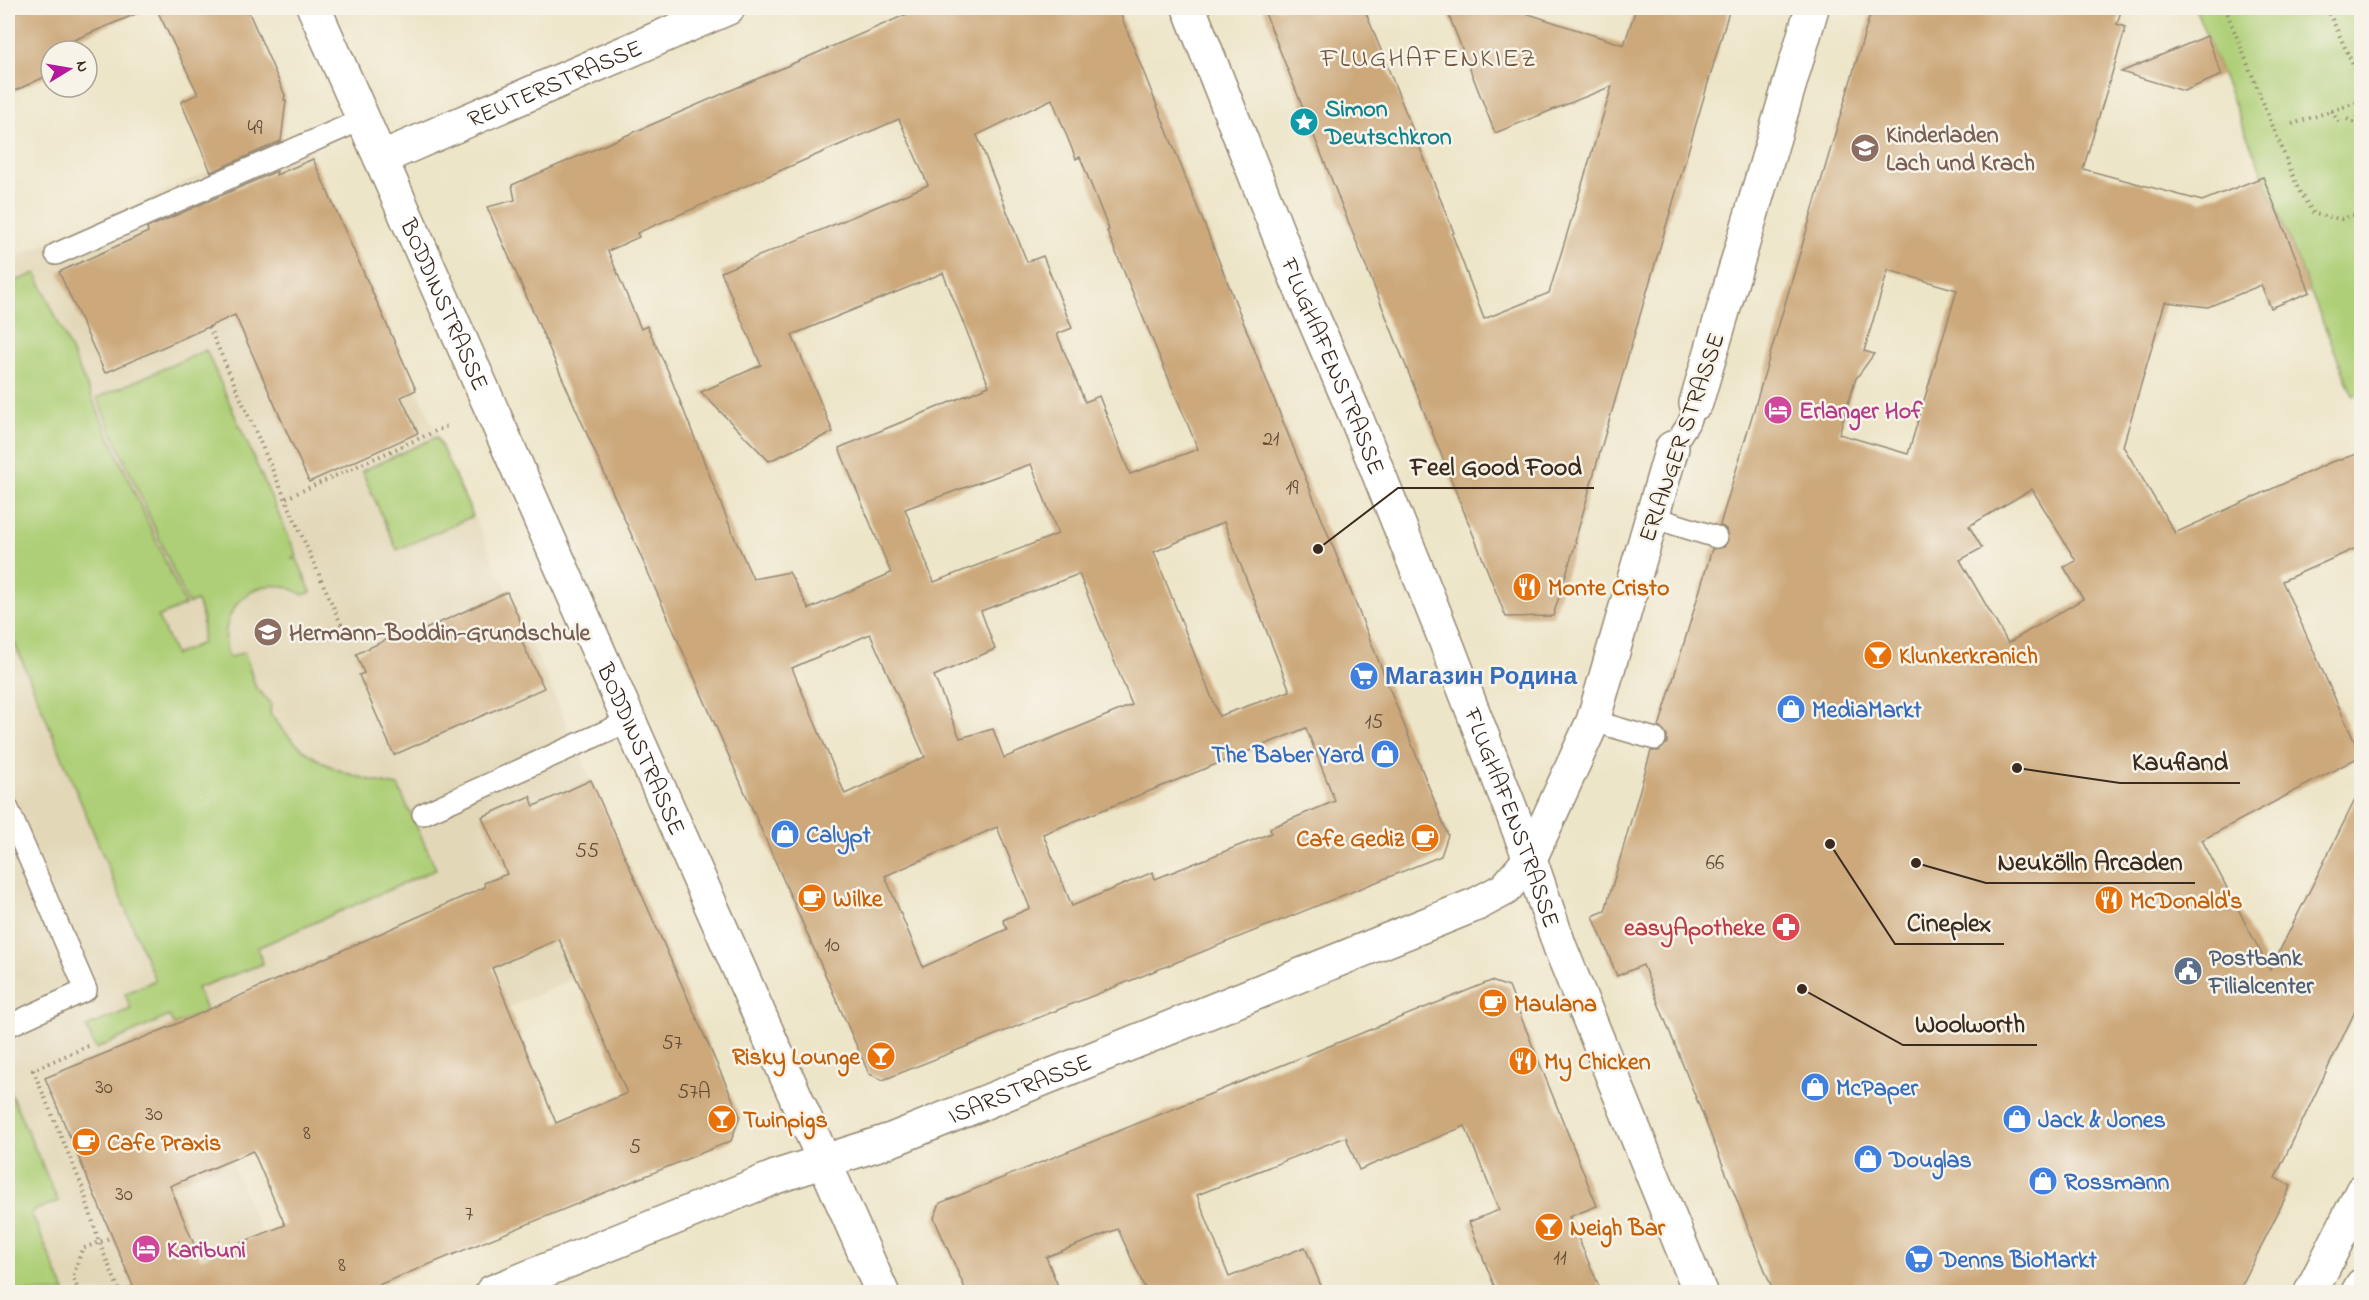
<svg xmlns="http://www.w3.org/2000/svg" width="2369" height="1300" viewBox="0 0 2369 1300" font-family="'Indie Flower',sans-serif">
  <style>
    .built { fill: #e2d7b7 }
    .green { fill: #aecf77; stroke: #747c4a; stroke-width: 1.5 }
    .building { fill: #cca87a; fill-rule: evenodd }
    .lines { fill: none; stroke-linecap: round; stroke-linejoin: round }
    .lane-casing { stroke: #948873; stroke-width: 24 }
    .street-casing { stroke: #948873; stroke-width: 36 }
    .secondary-casing { stroke: #948873; stroke-width: 36 }
    .path { stroke: #948873; stroke-width: 4; stroke-dasharray: 1.5 4.5; stroke-linecap: butt }
    .lane { stroke: #fff; stroke-width: 21 }
    .street { stroke: #fff; stroke-width: 33 }
    .secondary { stroke: #fff; stroke-width: 33 }
    .labels { text-anchor: middle; stroke-width: 5; stroke-linejoin: round; paint-order: stroke }
    .number-label { font-size: 21px; fill: #5f4a35 }
    .street-label { font-size: 24px; fill: #3b2a1e; stroke: #f7f3e8 }
    .culture-label { font-size: 24px; font-weight: bold; fill: #0d838f; stroke: #f7f3e8; text-anchor: start }
    .education-label { font-size: 24px; font-weight: bold; fill: #785e54; stroke: #f7f3e8; text-anchor: start }
    .hotel-label { font-size: 24px; font-weight: bold; fill: #b23c85; stroke: #f7f3e8; text-anchor: start }
    .food-label { font-size: 24px; font-weight: bold; fill: #c56008; stroke: #f7f3e8; text-anchor: start }
    .shop-label { font-size: 24px; font-weight: bold; fill: #366cbe; stroke: #f7f3e8; text-anchor: start }
    .health-label { font-size: 24px; font-weight: bold; fill: #be3a42; stroke: #f7f3e8; text-anchor: end }
    .service-label { font-size: 24px; font-weight: bold; fill: #4e5e75; stroke: #f7f3e8; text-anchor: start }
    .quarter-label { font-size: 27px; letter-spacing: 1.5px; fill: #6e563e; stroke: #f7f3e8 }
    .leader { fill: none; stroke: #3b2a1e; stroke-width: 2 }
    .callout-dot { fill: #3b2a1e; stroke: #f7f3e8; stroke-width: 2 }
    .callout-label { font-size: 26px; text-anchor: middle; font-weight: bold; fill: #3b2a1e; stroke: #f7f3e8; stroke-width: 5; stroke-linejoin: round; paint-order: stroke }
  </style>
  <rect width="100%" height="100%" fill="#f7f3e8"/>
  <filter id="ink" filterUnits="userSpaceOnUse"><feTurbulence type="fractalNoise" baseFrequency=".0167" numOctaves="2"/><feDisplacementMap in="SourceGraphic" scale="12" xChannelSelector="R" yChannelSelector="G"/><feConvolveMatrix kernelMatrix="1 2 1 2 8 2 1 2 1" color-interpolation-filters="sRGB"/></filter>
  <filter id="wash" filterUnits="userSpaceOnUse"><feTurbulence type="fractalNoise" baseFrequency=".008" numOctaves="4" result="noise"/><feDisplacementMap in="SourceGraphic" scale="24" xChannelSelector="R" yChannelSelector="G"/><feGaussianBlur stdDeviation="1.35" result="paint"/><feColorMatrix in="noise" values="0 0 0 0 0 0 0 0 0 0 0 0 0 0 0 0 0 1.4 0 .05"/><feComposite in="paint" operator="in"/></filter>
  <g filter="url(#wash)">
    <rect width="100%" height="100%" fill="#ede5c8"/>
    <!-- built -->
    <polygon class="built" points="301,130 550,686 661,940 220,1135 286,1292 8,1292 8,261"/>
    <!-- green -->
    <g class="green">
      <polygon points="2195,8 2361,8 2362,392 2353,396"/>
      <path d="M36,273L185,605L158,617L175,655L202,643L203,619L197,601L188,604L97,398L206,350L297,556L292,559H297L311,592L303,595C259,565 212,611 229,658L244,652L256,688L271,703L270,713C302,761 343,776 398,786L436,869L257,948L263,964L197,988L206,1011L174,1025L169,1016L96,1049L86,1027L131,1009L125,994L155,980L8,627V281L9,284Z"/>
      <polygon points="437,437 473,516 397,550 362,471"/>
      <polygon points="11,1094 58,1201 31,1212 65,1292 8,1292 8,1095"/>
    </g>
    <g id="blocks">
      <!-- building -->
      <g class="building">
        <polygon points="8,8 150,8 62,45 65,51 51,51 51,74 8,94"/>
        <polygon points="156,8 247,8 285,95 284,100 286,100 281,141 211,172 181,102 198,94"/>
        <path d="M921,8H1118L1448,835L1441,856L883,1080L869,1074L487,207L515,200L512,185ZM1052,99L1076,159L1080,157L1109,230L1107,231L1198,449L1130,474L1099,396L1085,402L1057,334L1072,328L1043,256L1027,262L977,135ZM899,119L928,185L721,272L761,365L701,392L769,461L833,432L792,335L943,273L989,386L839,448L891,573L809,609L789,572L753,579L733,534L668,371L647,326L641,329L608,251L639,237L637,233ZM1031,464L1058,534L934,582L905,509ZM1224,522L1290,691L1219,716L1154,552ZM1079,574L1132,705L1004,758L993,729L960,738L934,676L995,649L981,611ZM870,634L925,757L845,794L792,668ZM1306,728L1335,801L1270,828L1271,833L1155,879L1153,872L1072,906L1043,834ZM997,827L1030,908L1003,920L1007,929L923,967L885,876Z"/>
        <polygon points="1263,8 1364,8 1454,233 1452,234 1484,319 1549,293 1612,86 1495,133 1446,8 1510,8 1624,45 1636,8 1730,8 1602,445 1575,541 1576,542 1553,616 1506,617"/>
        <path d="M1872,8H2122L2117,24L2126,27L2083,169L2202,201L2263,177L2310,292L2271,308L2261,285L2208,307L2165,302L2123,446L2175,533L2331,462L2361,453V546L2282,581L2361,756L2202,840L2270,970L2361,788V999L2275,1178L2291,1186L2238,1293H1774L1643,965L1617,976L1593,916L1605,911L1651,751H1659L1667,743V735L1659,727L1712,549L1724,547L1728,540L1726,529L1720,525ZM1888,270L1957,290L1908,454L1839,434L1855,380L1874,354L1864,351ZM2032,489L2076,561L2064,567L2083,599L2008,643L1960,560L1982,548L1969,526Z"/>
        <polygon points="2207,36 2222,75 2184,91 2121,72"/>
        <polygon points="313,159 416,390 401,397 418,433 309,482 235,315 105,373 59,272 148,232 147,228 277,171 276,175"/>
        <polygon points="507,592 528,638 521,640 544,688 394,755 359,675 364,673 356,654 392,637 395,643"/>
        <path d="M591,780L740,1116L731,1141L359,1293H122L133,1286L45,1078L174,1025L485,887L484,883L507,874L482,817L530,796L534,806ZM559,939L627,1093L556,1123L492,968ZM253,1151L285,1225L200,1259L170,1186Z"/>
        <polygon points="1491,981 1509,987 1597,1206 1569,1217 1602,1293 1497,1293 1469,1222 1499,1210 1465,1126 1359,1170 1346,1137 1197,1195 1229,1277 1305,1247 1324,1293 1147,1293 1118,1229 1046,1257 1061,1293 967,1293 934,1218 940,1203"/>
      </g>
    </g>
  </g>
  <g filter="url(#ink)">
    <use href="#blocks" fill-opacity="0" stroke="#948873" stroke-width="1.5"/>
    <g class="lines">
      <!-- lane casing -->
      <g class="lane-casing">
        <g id="lane">
          <polyline points="56,254 363,119"/>
          <polyline points="1672,448 1688,424 1696,403"/>
          <polyline points="1652,517 1716,537"/>
          <polyline points="1593,721 1655,739"/>
          <polyline points="8,809 86,990 8,1026"/>
          <polyline points="423,814 629,721"/>
        </g>
      </g>
      <!-- street casing -->
      <g class="street-casing">
        <g id="street">
          <path id="s1" d="M314,8L882,1292"/>
          <path id="s2" d="M381,158L728,8"/>
          <polyline points="1696,403 1812,8"/>
          <path id="s3" d="M492,1292L778,1176L891,1140L1477,904L1505,889L1530,859L1593,721L1672,448"/>
        </g>
      </g>
      <!-- secondary casing -->
      <g class="secondary-casing">
        <g id="secondary">
          <path id="s4" d="M1189,8L1294,273L1354,412L1444,637L1530,859L1560,947L1700,1292"/>
          <polyline points="2311,1292 2362,1191"/>
          <polyline points="2358,1292 2362,1285"/>
        </g>
      </g>
      <!-- path -->
      <g class="path">
        <polyline points="2225,8 2299,191 2314,214 2341,219 2362,213"/>
        <polyline points="2327,8 2362,85"/>
        <polyline points="2354,68 2362,65"/>
        <polyline points="2331,111 2339,122"/>
        <polyline points="2347,119 2353,122 2362,114"/>
        <polyline points="2292,124 2362,101"/>
        <polyline points="209,327 345,633"/>
        <polyline points="286,498 447,426"/>
        <polyline points="88,1046 33,1070 82,1186 99,1242 120,1292"/>
        <polyline points="79,1292 73,1277 82,1249 112,1237"/>
      </g>
      <!-- lane -->
      <use href="#lane" class="lane"/>
      <!-- street -->
      <use href="#street" class="street"/>
      <!-- secondary -->
      <use href="#secondary" class="secondary"/>
    </g>
  </g>
  <!-- icons -->
  <defs>
    <g id="sight-disc" transform="scale(1.5)"><circle r="9.5" fill="#0f9aa8" stroke="#f7f3e8"/><path d="M0-6L1.8-2.2L6-1.7L2.9 1.2L3.7 5.4L0 3.3L-3.7 5.4L-2.9 1.2L-6-1.7L-1.8-2.2Z" fill="#fff"/></g>
    <g id="school-disc" transform="scale(1.5)"><circle r="9.5" fill="#8d6e63" stroke="#f7f3e8"/><path d="M0-5L7-2L0 1L-7-2ZM-4 1L0 2.5L4 1V4Q0 6-4 4Z" fill="#fff"/></g>
    <g id="hotel-disc" transform="scale(1.5)"><circle r="9.5" fill="#d1479c" stroke="#f7f3e8"/><path d="M-6-4.5h1.5V1H6V5H4.5V3h-9V5H-6ZM-4 0a1.8 1.8 0 1 1 3.6 0ZM.5 0V-2.5h3Q6-2.5 6 0Z" fill="#fff"/></g>
    <g id="restaurant-disc" transform="scale(1.5)"><circle r="9.5" fill="#e8710a" stroke="#f7f3e8"/><path d="M-5-6h1v4h1v-4h1v4h1v-4h1v5L-1.5 .5V6h-2V.5L-5-1ZM5-6V6H3V1.5H1.5Q1.5-4 5-6Z" fill="#fff"/></g>
    <g id="bar-disc" transform="scale(1.5)"><circle r="9.5" fill="#e8710a" stroke="#f7f3e8"/><path d="M-6-5H6L.8 .8V4.5H3.5V6h-7V4.5H-.8V.8Z" fill="#fff"/></g>
    <g id="supermarket-disc" transform="scale(1.5)"><circle r="9.5" fill="#3f7fe0" stroke="#f7f3e8"/><path d="M-6-5.5h2.5l.6 2H6L4.5 2H-2.5L-4.4-4H-6ZM-1.5 3.2a1.3 1.3 0 1 0 .1 0ZM3 3.2a1.3 1.3 0 1 0 .1 0Z" fill="#fff"/></g>
    <g id="shop-disc" transform="scale(1.5)"><circle r="9.5" fill="#3f7fe0" stroke="#f7f3e8"/><path d="M-5-2.5h2.3a2.7 3.5 0 0 1 5.4 0H5L5.5 6h-11ZM-1.5-2.5h3a1.5 2.3 0 0 0-3 0Z" fill="#fff"/></g>
    <g id="cafe-disc" transform="scale(1.5)"><circle r="9.5" fill="#e8710a" stroke="#f7f3e8"/><path d="M-5.5-4.5H6V0H3Q3 3.5 0 3.5H-2.5Q-5.5 3.5-5.5 0ZM3-3.2v2h1.7v-2ZM-6 4.5H4V6H-6Z" fill="#fff"/></g>
    <g id="pharmacy-disc" transform="scale(1.5)"><circle r="9.5" fill="#e0444e" stroke="#f7f3e8"/><path d="M-2-6h4v4h4v4h-4v4h-4v-4h-4v-4h4Z" fill="#fff"/></g>
    <g id="civic-disc" transform="scale(1.5)"><circle r="9.5" fill="#5c6f8a" stroke="#f7f3e8"/><path d="M-.6-6.5H3V-4.5H.6V-3L4-1V1h2V6H-6V1h2V-1L-.6-3ZM-1.2 2.5V6h2.4V2.5Z" fill="#fff"/></g>
  </defs>
  <g fill-rule="evenodd">
    <use href="#sight-disc" x="1304" y="122"/>
    <use href="#school-disc" x="1865" y="148"/>
    <use href="#hotel-disc" x="1778" y="410"/>
    <use href="#restaurant-disc" x="1527" y="587"/>
    <use href="#school-disc" x="268" y="632"/>
    <use href="#bar-disc" x="1878" y="655"/>
    <use href="#supermarket-disc" x="1364" y="676"/>
    <use href="#shop-disc" x="1791" y="709"/>
    <use href="#shop-disc" x="1385" y="754"/>
    <use href="#shop-disc" x="785" y="834"/>
    <use href="#cafe-disc" x="1425" y="838"/>
    <use href="#cafe-disc" x="812" y="898"/>
    <use href="#restaurant-disc" x="2109" y="900"/>
    <use href="#pharmacy-disc" x="1786" y="927"/>
    <use href="#civic-disc" x="2188" y="971"/>
    <use href="#cafe-disc" x="1493" y="1003"/>
    <use href="#bar-disc" x="881" y="1056"/>
    <use href="#restaurant-disc" x="1523" y="1061"/>
    <use href="#shop-disc" x="1815" y="1087"/>
    <use href="#bar-disc" x="722" y="1119"/>
    <use href="#shop-disc" x="2017" y="1119"/>
    <use href="#cafe-disc" x="86" y="1142"/>
    <use href="#shop-disc" x="1868" y="1159"/>
    <use href="#shop-disc" x="2043" y="1181"/>
    <use href="#bar-disc" x="1549" y="1227"/>
    <use href="#hotel-disc" x="146" y="1249"/>
    <use href="#supermarket-disc" x="1919" y="1259"/>
  </g>
  <g class="labels">
    <!-- number labels -->
    <g class="number-label">
      <text x="255" y="134">49</text>
      <text x="1271" y="445">21</text>
      <text x="1292" y="494">19</text>
      <text x="1374" y="728">15</text>
      <text x="587" y="857">55</text>
      <text x="1715" y="869">66</text>
      <text x="832" y="951">10</text>
      <text x="672" y="1049">57</text>
      <text x="104" y="1093">30</text>
      <text x="694" y="1098">57A</text>
      <text x="154" y="1120">30</text>
      <text x="307" y="1139">8</text>
      <text x="635" y="1153">5</text>
      <text x="124" y="1200">30</text>
      <text x="469" y="1220">7</text>
      <text x="1560" y="1264">11</text>
      <text x="342" y="1271">8</text>
    </g>
    <!-- street labels -->
    <g class="street-label">
      <text dy="8" stroke="none"><textPath href="#s2" startOffset="189">REUTERSTRASSE</textPath></text>
      <text dy="8" stroke="none"><textPath href="#s1" startOffset="324">BODDINSTRASSE</textPath></text>
      <text dy="8" stroke="none"><textPath href="#s4" startOffset="386">FLUGHAFENSTRASSE</textPath></text>
      <text transform="translate(1681 437) rotate(-71)" y="8">ERLANGER STRASSE</text>
      <text dy="8" stroke="none"><textPath href="#s1" startOffset="810">BODDINSTRASSE</textPath></text>
      <text dy="8" stroke="none"><textPath href="#s4" startOffset="872">FLUGHAFENSTRASSE</textPath></text>
      <text dy="8" stroke="none"><textPath href="#s3" startOffset="566">ISARSTRASSE</textPath></text>
    </g>
    <!-- culture labels -->
    <g class="culture-label">
      <text x="1325" y="116">Simon<tspan x="1325" dy="28">Deutschkron</tspan></text>
    </g>
    <!-- education labels -->
    <g class="education-label">
      <text x="1886" y="142">Kinderladen<tspan x="1886" dy="28">Lach und Krach</tspan></text>
      <text x="289" y="640">Hermann-Boddin-Grundschule</text>
    </g>
    <!-- hotel labels -->
    <g class="hotel-label">
      <text x="1799" y="418">Erlanger Hof</text>
      <text x="167" y="1257">Karibuni</text>
    </g>
    <!-- food labels -->
    <g class="food-label">
      <text x="1548" y="595">Monte Cristo</text>
      <text x="1899" y="663">Klunkerkranich</text>
      <text x="1404" y="846" text-anchor="end">Cafe Gediz</text>
      <text x="833" y="906">Wilke</text>
      <text x="2130" y="908">McDonald's</text>
      <text x="1514" y="1011">Maulana</text>
      <text x="860" y="1064" text-anchor="end">Risky Lounge</text>
      <text x="1544" y="1069">My Chicken</text>
      <text x="743" y="1127">Twinpigs</text>
      <text x="107" y="1150">Cafe Praxis</text>
      <text x="1570" y="1235">Neigh Bar</text>
    </g>
    <!-- shop labels -->
    <g class="shop-label">
      <text x="1385" y="684">Магазин Родина</text>
      <text x="1812" y="717">MediaMarkt</text>
      <text x="1364" y="762" text-anchor="end">The Baber Yard</text>
      <text x="806" y="842">Calypt</text>
      <text x="1836" y="1095">McPaper</text>
      <text x="2038" y="1127">Jack &amp; Jones</text>
      <text x="1889" y="1167">Douglas</text>
      <text x="2064" y="1189">Rossmann</text>
      <text x="1940" y="1267">Denns BioMarkt</text>
    </g>
    <!-- health labels -->
    <g class="health-label">
      <text x="1765" y="935">easyApotheke</text>
    </g>
    <!-- service labels -->
    <g class="service-label">
      <text x="2209" y="965">Postbank<tspan x="2209" dy="28">Filialcenter</tspan></text>
    </g>
    <!-- quarter labels -->
    <g class="quarter-label">
      <text x="1429" y="66">FLUGHAFENKIEZ</text>
    </g>
  </g>
  <!-- callouts -->
  <path class="leader" d="M1318 549L1398 488H1594M2017 768L2120 783H2240M1916 863L1986 883H2195M1830 844L1895 944H2004M1802 989L1903 1045H2037"/>
  <g class="callout-dot">
    <circle cx="1318" cy="549" r="6"/>
    <circle cx="2017" cy="768" r="6"/>
    <circle cx="1916" cy="863" r="6"/>
    <circle cx="1830" cy="844" r="6"/>
    <circle cx="1802" cy="989" r="6"/>
  </g>
  <g class="callout-label">
    <text x="1496" y="475">Feel Good Food</text>
    <text x="2180" y="770">Kaufland</text>
    <text x="2090" y="870">Neukölln Arcaden</text>
    <text x="1949" y="931">Cineplex</text>
    <text x="1970" y="1032">Woolworth</text>
  </g>
  <!-- margin -->
  <rect width="2369" height="1300" fill="none" stroke="#f7f3e8" stroke-width="30"/>
  <!-- north arrow -->
  <g transform="translate(69 69) rotate(79)"><circle r="28" fill="#f7f3e8" stroke="#aca397" stroke-width="1.5"/>
  <path d="M0-4.5L10 22L0 15L-10 22Z" fill="#b5179e"/>
  <text y="-9" font-size="16" font-weight="bold" text-anchor="middle" fill="#3b2a1e">N</text>
  </g>
</svg>
